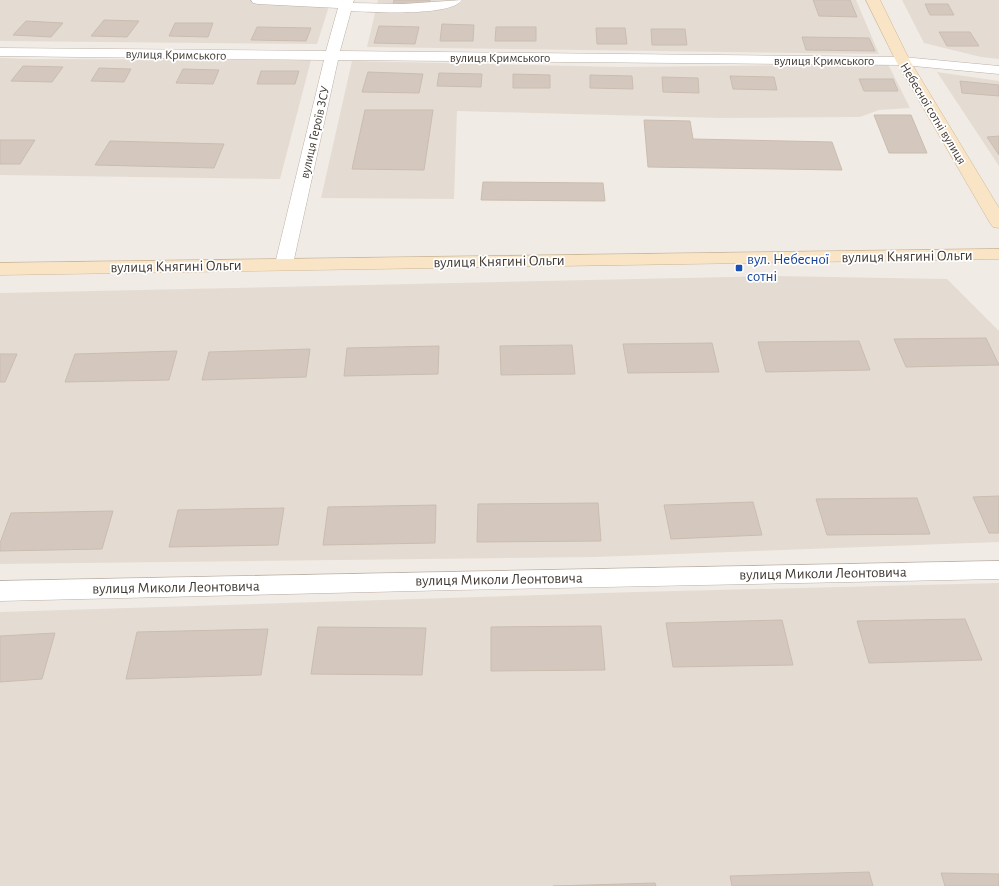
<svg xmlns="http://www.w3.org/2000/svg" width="999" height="886" viewBox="0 0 999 886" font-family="'Alegreya Sans',sans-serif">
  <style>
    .residential { fill: #e4dcd3 }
    .building { fill: #d4c8be; stroke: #cbbcaf }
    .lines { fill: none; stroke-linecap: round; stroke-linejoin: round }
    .street-casing { stroke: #bbb1a8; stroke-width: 1 }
    .secondary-casing { stroke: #cdb797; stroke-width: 1 }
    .street { fill: #fff; fill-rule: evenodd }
    .secondary { fill: #f9e5c6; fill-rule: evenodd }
    .transit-dot { fill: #1a4fb4; stroke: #fff; stroke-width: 1.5 }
    .labels { text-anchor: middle; stroke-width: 3.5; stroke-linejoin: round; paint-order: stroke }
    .far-street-label { font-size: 13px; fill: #423b35; stroke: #fff }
    .street-label { font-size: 15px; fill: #423b35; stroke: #fff }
    .transit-label { font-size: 15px; fill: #164399; stroke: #fff; text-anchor: start }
  </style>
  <rect width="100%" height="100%" fill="#f1ebe5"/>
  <!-- residential -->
  <g class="residential">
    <polygon points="0,0 331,0 317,44 0,41"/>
    <polygon points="378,0 856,0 879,54 367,47"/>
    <polygon points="902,0 999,0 999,59 981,57 924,43"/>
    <polygon points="0,58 32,59 311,60 280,179 0,175"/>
    <polygon points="352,61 621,67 888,64 910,108 879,110 860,117 719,118 457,111 454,199 321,198"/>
    <polygon points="937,72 999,81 999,166"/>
    <polygon points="776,276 947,279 999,331 999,542 595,557 0,564 0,293"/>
    <polygon points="999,583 999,886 0,886 0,612 636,592"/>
  </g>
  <!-- building -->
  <g class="building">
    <polygon points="394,0 430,0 429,6 393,6"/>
    <polygon points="813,0 850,0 857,17 819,16"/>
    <polygon points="925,4 948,4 954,15 930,15"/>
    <polygon points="104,20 139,21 127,37 91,36"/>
    <polygon points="26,21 63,23 51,37 13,35"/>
    <polygon points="175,23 213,23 208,37 169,36"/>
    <polygon points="442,24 474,25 473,41 440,41"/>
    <polygon points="379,26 419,27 415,44 374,43"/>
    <polygon points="257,27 311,28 306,41 251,40"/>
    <polygon points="496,27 536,27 536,41 495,41"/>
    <polygon points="596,28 625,28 627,44 597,44"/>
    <polygon points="651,29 685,29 687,45 652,45"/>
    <polygon points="939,32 970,32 979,46 947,46"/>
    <polygon points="802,37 869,38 875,51 806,50"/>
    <polygon points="23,66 63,67 52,82 11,81"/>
    <polygon points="99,68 131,69 124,82 91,81"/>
    <polygon points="183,69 219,70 213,84 176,83"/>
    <polygon points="261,71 299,71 295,84 257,84"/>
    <polygon points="368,72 423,74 419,93 362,92"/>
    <polygon points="439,73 482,74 481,87 437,86"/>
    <polygon points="513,74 550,75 550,88 513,88"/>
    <polygon points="590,75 632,76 633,89 590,88"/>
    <polygon points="730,76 774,77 777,90 733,89"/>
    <polygon points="662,77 698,78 699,93 663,92"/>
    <polygon points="859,79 893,79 898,91 864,91"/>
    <polygon points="960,81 999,85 999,96 962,93"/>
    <polygon points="365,110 433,110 424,170 352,169"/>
    <polygon points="874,115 911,115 927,153 889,153"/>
    <polygon points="644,120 690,121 693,139 832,142 842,170 648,167"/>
    <polygon points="999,136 999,155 987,137"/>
    <polygon points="0,140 35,140 20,164 0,164"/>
    <polygon points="110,141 224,144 214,168 95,165"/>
    <polygon points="483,182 603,183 605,201 481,200"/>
    <polygon points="986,338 999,365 906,367 894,339"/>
    <polygon points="859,341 870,370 766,372 758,342"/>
    <polygon points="712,343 719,372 628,373 623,344"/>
    <polygon points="572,345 575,374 501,375 500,346"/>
    <polygon points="439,346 438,374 344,376 347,348"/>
    <polygon points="310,349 306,377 202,380 209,352"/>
    <polygon points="177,351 169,380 65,382 75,354"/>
    <polygon points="0,354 17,354 5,382 0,382"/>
    <polygon points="999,496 999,533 989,533 973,497"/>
    <polygon points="917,498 930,534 827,535 816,499"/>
    <polygon points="753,502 762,535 671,539 664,505"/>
    <polygon points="598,503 601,541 477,542 478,504"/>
    <polygon points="436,505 435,543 323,545 328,507"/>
    <polygon points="284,508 278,545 169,547 178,510"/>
    <polygon points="113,511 102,549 0,551 0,543 11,513"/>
    <polygon points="965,619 982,660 869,663 857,621"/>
    <polygon points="782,620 793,665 673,667 666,623"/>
    <polygon points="601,626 605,670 491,671 491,627"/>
    <polygon points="318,627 426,628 422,675 311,674"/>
    <polygon points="268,629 261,675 126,679 137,632"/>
    <polygon points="55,633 42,679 0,682 0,636"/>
    <polygon points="869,872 873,886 732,886 730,876"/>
    <polygon points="941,873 999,874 999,886 945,886"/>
    <polygon points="655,883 656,886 553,886"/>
  </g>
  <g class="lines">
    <!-- street casing -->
    <g class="street-casing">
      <g id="street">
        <path d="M251,0H354L353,3L403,4L462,0C450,17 372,12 351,11L340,51L903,57L999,66V74L903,65L338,60L293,264L291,268L284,270L277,268L275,264L324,60L0,56V48L326,51L338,8L258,4L253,3Z"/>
        <polygon points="999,561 999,579 456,590 0,601 0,581"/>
      </g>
    </g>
    <!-- secondary casing -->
    <g class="secondary-casing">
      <g id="secondary">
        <polygon points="866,0 880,0 910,61 999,208 999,228 993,227 990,223 896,61"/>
        <polygon points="999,249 999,259 0,275 0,263"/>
      </g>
    </g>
    <!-- street -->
    <use href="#street" class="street"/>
    <!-- secondary -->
    <use href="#secondary" class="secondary"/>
  </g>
  <!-- markers -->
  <rect class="transit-dot" x="735" y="264" width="8" height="8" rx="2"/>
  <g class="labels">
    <!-- far-street labels -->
    <g class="far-street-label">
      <text transform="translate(176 54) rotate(1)" y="5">вулиця Кримського</text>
      <text x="500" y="62">вулиця Кримського</text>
      <text x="824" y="65">вулиця Кримського</text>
      <text transform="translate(934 113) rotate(59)" y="5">Небесної сотні вулиця</text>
      <text transform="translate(314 132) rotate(-77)" y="5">вулиця Героїв ЗСУ</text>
    </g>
    <!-- street labels -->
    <g class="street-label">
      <text transform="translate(907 256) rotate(-1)" y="5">вулиця Княгині Ольги</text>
      <text transform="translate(499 261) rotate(-1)" y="5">вулиця Княгині Ольги</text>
      <text transform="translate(176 266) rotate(-1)" y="5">вулиця Княгині Ольги</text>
      <text transform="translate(823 573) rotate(-1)" y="5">вулиця Миколи Леонтовича</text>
      <text transform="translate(499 579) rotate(-1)" y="5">вулиця Миколи Леонтовича</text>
      <text transform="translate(176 587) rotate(-1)" y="5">вулиця Миколи Леонтовича</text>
    </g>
    <!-- transit labels -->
    <g class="transit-label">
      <text x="747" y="264">вул. Небесної<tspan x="747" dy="17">сотні</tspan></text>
    </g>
  </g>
</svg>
